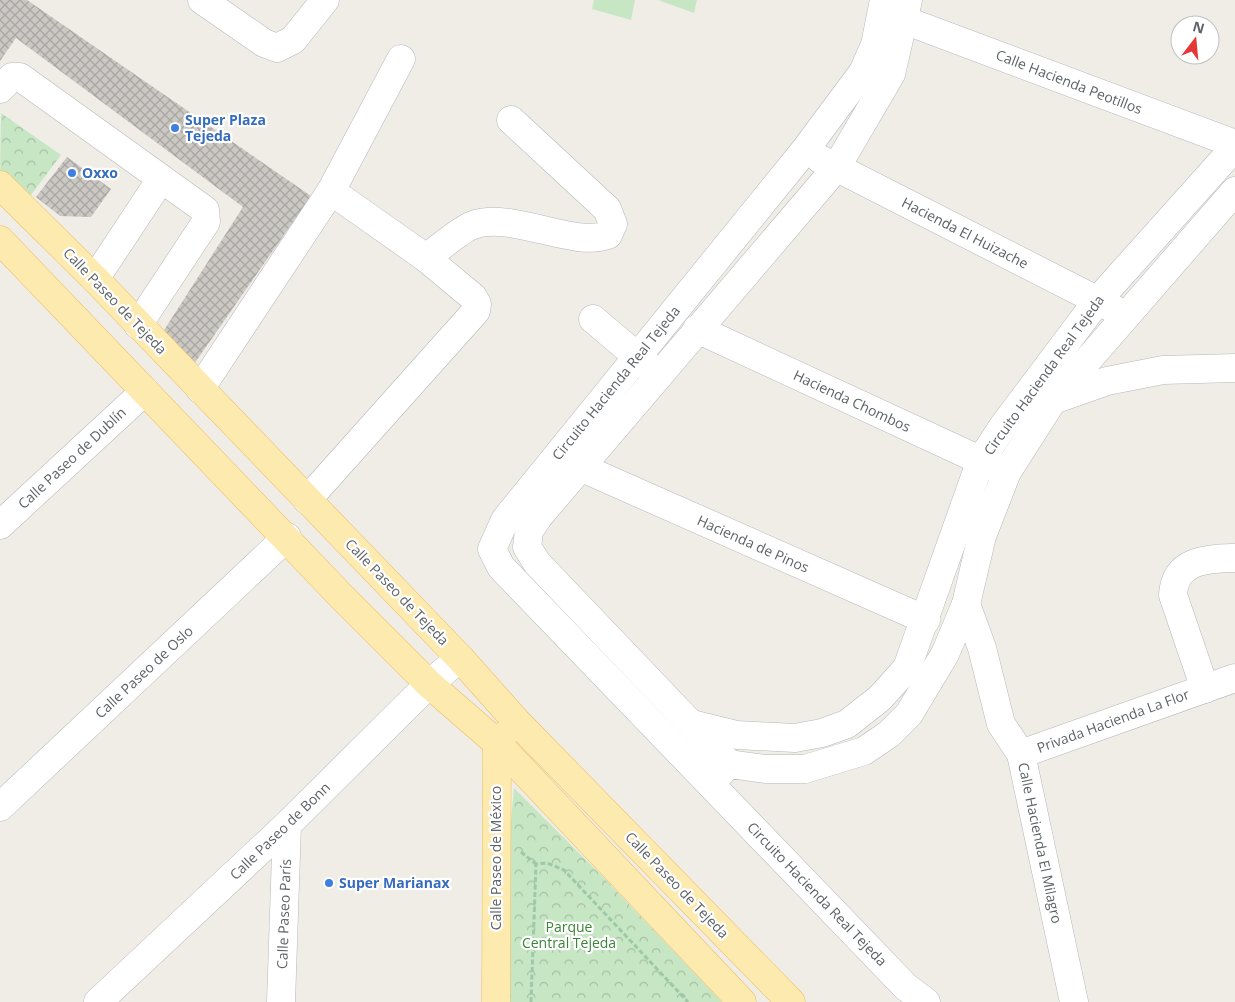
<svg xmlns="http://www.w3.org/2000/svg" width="1235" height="1002" viewBox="0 0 1235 1002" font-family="'Open Sans',sans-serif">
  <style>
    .forest { fill: url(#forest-crowns) }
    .garden { fill: #c7e7c4 }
    .building { fill: url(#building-cross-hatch) }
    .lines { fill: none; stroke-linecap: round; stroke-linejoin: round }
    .minor-casing { stroke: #b4b8bb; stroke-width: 29 }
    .major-casing { stroke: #efbc61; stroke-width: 29 }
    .path { stroke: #9ec8a7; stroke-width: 3; stroke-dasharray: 5 2.5; stroke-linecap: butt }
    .minor { stroke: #fff; stroke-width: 28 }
    .major { stroke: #fdeaaf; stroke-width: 28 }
    .shop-dot { fill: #3f7fe0; stroke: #fff; stroke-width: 2 }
    .labels { text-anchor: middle; stroke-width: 4.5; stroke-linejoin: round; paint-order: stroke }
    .street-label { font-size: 14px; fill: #5e6367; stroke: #fff }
    .shop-label { font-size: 14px; font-weight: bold; fill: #366cbe; stroke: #fff; text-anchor: start }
    .park-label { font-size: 14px; fill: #3a8537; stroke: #fff }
  </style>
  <defs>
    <pattern id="forest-crowns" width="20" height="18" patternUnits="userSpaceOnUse" patternTransform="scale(1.25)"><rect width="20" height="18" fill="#c7e7c4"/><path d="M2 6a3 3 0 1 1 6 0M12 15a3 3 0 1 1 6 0" fill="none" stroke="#a5bfa3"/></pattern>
    <pattern id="building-cross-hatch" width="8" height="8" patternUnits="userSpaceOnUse" patternTransform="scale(1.25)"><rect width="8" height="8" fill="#cbc8c3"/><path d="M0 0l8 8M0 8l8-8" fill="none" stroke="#a8a6a2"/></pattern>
  </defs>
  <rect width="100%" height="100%" fill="#f0ede7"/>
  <!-- forest -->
  <g class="forest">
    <polygon points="1,113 61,155 28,199 0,177"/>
    <polygon points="514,788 603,877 722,1002 501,1002 504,898"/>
  </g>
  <!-- garden -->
  <g class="garden">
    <polygon points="594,0 635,0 631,20 592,9"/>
    <polygon points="658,0 697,0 694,13"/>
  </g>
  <!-- building -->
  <g class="building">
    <polygon points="0,0 27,0 311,196 192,367 159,338 243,207 16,38 0,61"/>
    <polygon points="67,157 111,189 91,217 60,216 36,197"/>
  </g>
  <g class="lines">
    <!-- minor casing -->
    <g class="minor-casing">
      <g id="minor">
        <polyline points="202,0 264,43 277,48 293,40 325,0"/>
        <polyline points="884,0 875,45 863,72 805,150 505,520 492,549 501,567 906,987 926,1002"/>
        <polyline points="904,20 1235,144"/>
        <polyline points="0,89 12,77 20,77 205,210 206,222 138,325"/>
        <polyline points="820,159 1114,309"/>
        <path d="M426,258C437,250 461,229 473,225C512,211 573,248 608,235L613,224L607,209L511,120"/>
        <polyline points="95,279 161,179"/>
        <polyline points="593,319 652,369"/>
        <polyline points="697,329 997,468"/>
        <polyline points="200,389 331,191 401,59"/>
        <polyline points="1053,400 1107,381 1163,370 1235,368"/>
        <polyline points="580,467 926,620"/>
        <polyline points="307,500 476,311 477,304 473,297 426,258 331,191"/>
        <polyline points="0,525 145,391"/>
        <polyline points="966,604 982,648 1001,724 1021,754 1074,1002"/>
        <path d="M1205,689L1173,595C1175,559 1207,559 1235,558"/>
        <polyline points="692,724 737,735 795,738 822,733 847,724 880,698 907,668 981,460 1004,425 1098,300 1235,147"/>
        <polyline points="1021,754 1235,678"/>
        <polyline points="729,764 537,563 527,547 529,531 539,516 836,168 891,74 908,0"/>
        <polyline points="716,777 729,764 765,769 805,769 864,751 889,734 909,714 945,654 966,604 982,536 1007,472 1053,400 1235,191"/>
        <polyline points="0,807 287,537"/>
        <polyline points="98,1002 287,825 429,684 460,658"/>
        <polyline points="281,1002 287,825"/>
      </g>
    </g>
    <!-- major casing -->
    <g class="major-casing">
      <g id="major">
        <polyline points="0,185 95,279 460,658 517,722 791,1002"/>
        <polyline points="0,240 341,596 429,684 497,743 742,1002"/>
        <polyline points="496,1002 497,743 503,736"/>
      </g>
    </g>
    <!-- path -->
    <g class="path">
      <polyline points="521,852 536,864"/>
      <polyline points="531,1002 536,864 547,863 564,870 688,1002"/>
    </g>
    <!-- minor -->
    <use href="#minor" class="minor"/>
    <!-- major -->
    <use href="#major" class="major"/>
  </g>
  <!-- markers -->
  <g class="shop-dot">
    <circle cx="175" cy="128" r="5"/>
    <circle cx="72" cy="173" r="5"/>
    <circle cx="329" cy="883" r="5"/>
  </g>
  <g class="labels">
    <!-- street labels -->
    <g class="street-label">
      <text transform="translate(1069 82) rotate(21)" y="5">Calle Hacienda Peotillos</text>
      <text transform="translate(965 233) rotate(27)" y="5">Hacienda El Huizache</text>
      <text transform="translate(115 301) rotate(46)" y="5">Calle Paseo de Tejeda</text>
      <text transform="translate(1044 375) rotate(-54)" y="5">Circuito Hacienda Real Tejeda</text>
      <text transform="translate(616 383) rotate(-51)" y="5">Circuito Hacienda Real Tejeda</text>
      <text transform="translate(852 401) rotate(25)" y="5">Hacienda Chombos</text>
      <text transform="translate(72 458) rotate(-43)" y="5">Calle Paseo de Dublín</text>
      <text transform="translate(753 544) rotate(24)" y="5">Hacienda de Pinos</text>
      <text transform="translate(397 592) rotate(46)" y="5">Calle Paseo de Tejeda</text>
      <text transform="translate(144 672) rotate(-43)" y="5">Calle Paseo de Oslo</text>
      <text transform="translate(1113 721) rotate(-20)" y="5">Privada Hacienda La Flor</text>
      <text transform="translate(280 831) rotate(-44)" y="5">Calle Paseo de Bonn</text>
      <text transform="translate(1040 843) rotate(78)" y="5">Calle Hacienda El Milagro</text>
      <text transform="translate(496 858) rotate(-90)" y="5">Calle Paseo de México</text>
      <text transform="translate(677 885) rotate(46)" y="5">Calle Paseo de Tejeda</text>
      <text transform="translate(817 894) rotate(46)" y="5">Circuito Hacienda Real Tejeda</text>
      <text transform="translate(284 914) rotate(-88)" y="5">Calle Paseo París</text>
    </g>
    <!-- shop labels -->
    <g class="shop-label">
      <text x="185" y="125">Super Plaza<tspan x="185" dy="16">Tejeda</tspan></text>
      <text x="82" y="178">Oxxo</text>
      <text x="339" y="888">Super Marianax</text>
    </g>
    <!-- park labels -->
    <g class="park-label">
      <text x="569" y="932">Parque<tspan x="569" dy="16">Central Tejeda</tspan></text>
    </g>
  </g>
  <!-- north arrow -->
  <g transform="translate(1195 40) rotate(16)"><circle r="24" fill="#ffffff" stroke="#bfc1c2"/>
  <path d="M0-4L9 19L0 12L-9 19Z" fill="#e63738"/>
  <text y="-8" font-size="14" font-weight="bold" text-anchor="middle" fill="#5e6367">N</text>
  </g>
</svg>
